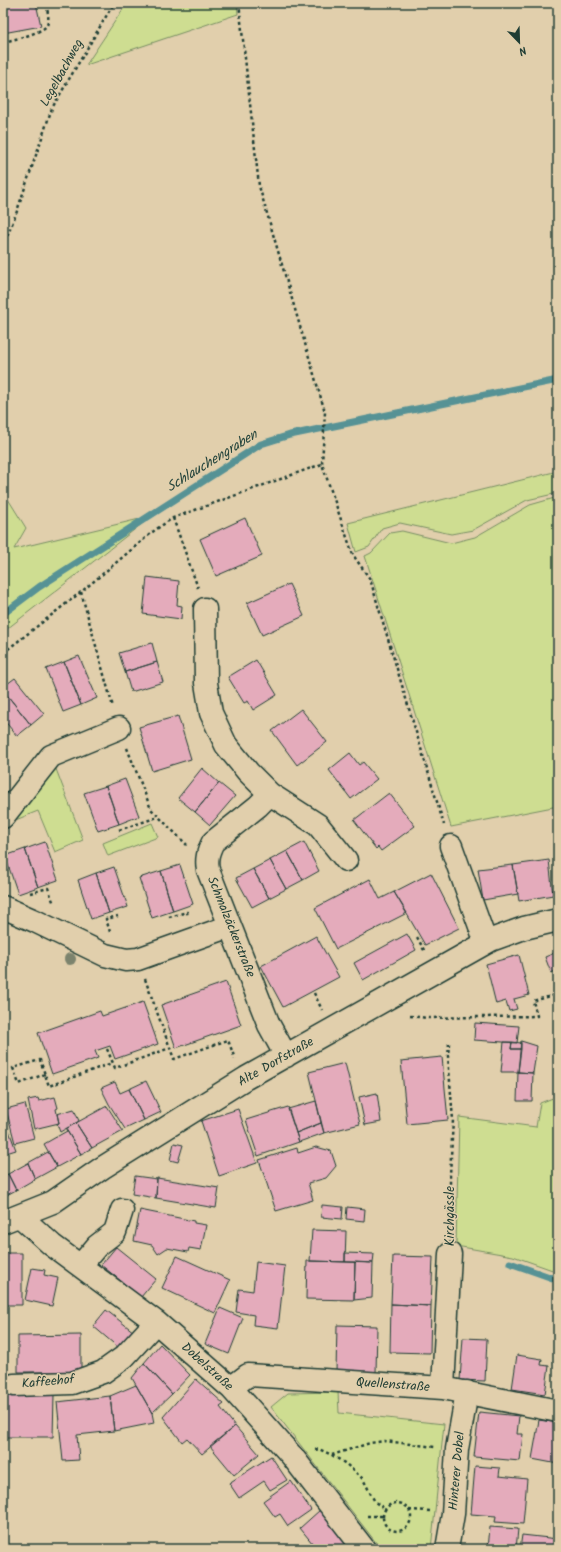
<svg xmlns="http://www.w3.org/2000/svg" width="561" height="1552" viewBox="0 0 561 1552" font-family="Kalam,sans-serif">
	<rect width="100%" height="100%" fill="#e1cfac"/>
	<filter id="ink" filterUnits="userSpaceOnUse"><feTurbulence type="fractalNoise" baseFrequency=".025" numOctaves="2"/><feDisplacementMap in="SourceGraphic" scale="8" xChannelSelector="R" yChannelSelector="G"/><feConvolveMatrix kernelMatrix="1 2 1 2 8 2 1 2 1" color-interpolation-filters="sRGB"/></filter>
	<g filter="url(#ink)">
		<path fill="#cedd91" stroke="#768d62" d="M127,3H237L238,14L86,65Z
			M558,471V493L527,500L473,530L451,534L400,523L382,528L369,547L356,552L348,523Z
			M3,491L26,528L14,549L152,516L3,632Z
			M558,497V806L451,827L365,556L371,553L390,533L402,531L451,543L475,537L530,505Z
			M51,756L83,840L55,852L38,811L13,821Z
			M152,823L158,837L108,856L103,843Z
			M558,1096V1272L513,1256L456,1246L459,1117L536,1127L540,1103Z
			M338,1392L339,1413L444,1424L431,1549H381L271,1407L288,1393Z"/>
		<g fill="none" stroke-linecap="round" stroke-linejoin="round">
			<path stroke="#569295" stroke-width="7" d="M3,614L39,587L261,444L290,435L558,380
				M510,1263L558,1280"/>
		</g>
		<path fill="#e4abbb" stroke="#1f3d34" d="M3,3H36L41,26L3,33Z
			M245,518L262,556L216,576L200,539Z
			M147,577L179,581L177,605L182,606L181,619L143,614Z
			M289,584L304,616L262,635L247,603Z
			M152,643L157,662L125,672L119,653Z
			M79,656L97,698L81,705L64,662Z
			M256,660L277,695L253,710L248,701L244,703L228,677Z
			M64,662L81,705L63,712L46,669Z
			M157,662L163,682L131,692L125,672Z
			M15,678L44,714L31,725L3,690V687Z
			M3,690L31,725L17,736L3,719Z
			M301,709L327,742L297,765L272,731Z
			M178,716L191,759L152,771L139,727Z
			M350,753L359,765L363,762L377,779L351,799L329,770Z
			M202,768L219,783L195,812L178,798Z
			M125,779L139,816L119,824L106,786Z
			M219,783L235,796L210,825L195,812Z
			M106,786L119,824L98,831L84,793Z
			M389,793L415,826L381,851L378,847L376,849L354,820Z
			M45,842L58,880L38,887L25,849Z
			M304,842L319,871L303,880L287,851Z
			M25,849L38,887L18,894L5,856Z
			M287,851L303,880L286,889L270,860Z
			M270,860L286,889L269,898L253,869Z
			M549,860L553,895L519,901L513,865Z
			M180,865L193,904L173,911L161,871Z
			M513,865L518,894L483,900L478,869Z
			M114,867L128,907L109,913L96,873Z
			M253,869L269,898L252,907L236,878Z
			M161,871L173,911L152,918L139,878Z
			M96,873L109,913L91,919L78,880Z
			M431,873L459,928L425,945L394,892Z
			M370,879L380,899L394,892L407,913L336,949L315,908Z
			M407,934L416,950L363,980L354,963Z
			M316,936L339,977L283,1007L261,966Z
			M557,952L558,970L551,973L545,957Z
			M519,955L529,995L514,999L517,1009L509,1011L506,1001L496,1004L486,964Z
			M226,982L241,1025L176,1048L161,1005Z
			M143,1002L158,1044L115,1059L110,1046L95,1051L98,1058L52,1074L38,1033L100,1011L102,1016Z
			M475,1023L519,1026L517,1043L474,1040Z
			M521,1041L537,1046L533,1073L518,1072Z
			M504,1042H512L511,1049H521L518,1072H501Z
			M512,1042L521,1043V1049H511Z
			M442,1057L448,1120L407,1124L401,1061Z
			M345,1063L360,1124L324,1133L309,1072Z
			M518,1072L533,1073L532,1101H517Z
			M146,1081L161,1112L144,1120L129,1089Z
			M115,1082L120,1093L129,1089L144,1120L125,1129L109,1104L101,1088Z
			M377,1093L381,1122L365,1125L359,1097Z
			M55,1097L58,1108L56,1109L59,1123L34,1129L28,1100L38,1098L39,1101Z
			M316,1101L321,1123L296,1133L288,1109Z
			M25,1104L34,1138L15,1143L6,1109Z
			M107,1106L123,1131L92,1148L76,1123Z
			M288,1107L299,1142L258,1156L246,1120Z
			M74,1109L79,1121L60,1132L57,1124L59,1123L57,1114Z
			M238,1109L257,1163L219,1176L201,1121Z
			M3,1120H5L16,1150L3,1154Z
			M76,1123L92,1148L81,1154L66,1129Z
			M321,1123L324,1133L299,1142L296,1133Z
			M67,1131L81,1154L57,1167L44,1144Z
			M174,1143L183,1145L178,1162L170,1160Z
			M316,1147L331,1151L336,1166L326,1178L308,1183L313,1200L276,1211L259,1160L297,1148L298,1153Z
			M48,1152L57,1167L35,1179L28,1163Z
			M28,1163L35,1179L16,1190L8,1174Z
			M8,1174L16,1190L3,1197V1176Z
			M135,1176L157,1179L156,1198L132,1194Z
			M157,1178L219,1188L216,1208L156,1198Z
			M322,1205L343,1207L342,1219L321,1217Z
			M347,1207L365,1209L364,1221L346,1219Z
			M140,1210L194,1221V1223L206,1225L201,1250L189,1248L188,1252L167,1248L158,1254L152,1245L134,1241Z
			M312,1230L346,1231L345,1262L310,1261Z
			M116,1247L156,1279L141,1297L101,1265Z
			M3,1253H22V1305H3Z
			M345,1253L374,1254L373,1263L345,1262Z
			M177,1256L230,1280L215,1313L162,1288Z
			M393,1256L433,1257L431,1306L391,1304Z
			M307,1261L355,1262L354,1300L306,1299Z
			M256,1262L285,1266L278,1328L253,1325L254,1315L236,1312L239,1289L253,1291Z
			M355,1262L373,1263L372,1298L354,1300Z
			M32,1268L45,1270L44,1275L58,1278L52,1306L25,1300Z
			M391,1304L431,1306L430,1353L390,1352Z
			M220,1308L243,1318L229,1354L205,1344Z
			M106,1310L134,1332L120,1349L93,1326Z
			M337,1325L377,1326L376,1373L336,1372Z
			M81,1335V1372H18V1336Z
			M463,1338L487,1339L485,1381L460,1380Z
			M160,1344L190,1375L172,1394L144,1363Z
			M517,1355L542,1359L541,1365L549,1366L545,1394L512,1389Z
			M144,1363L172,1394L152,1413L132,1378Z
			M196,1379L224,1404L220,1407L235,1426L202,1454L187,1438L182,1442L163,1417Z
			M136,1385L152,1413L154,1423L114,1431L110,1396Z
			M3,1394L54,1395L53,1437H3Z
			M110,1396L114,1431L77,1435L79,1460L63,1461L57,1402Z
			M479,1412L519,1416L517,1434H523L520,1461L474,1457Z
			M539,1420L558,1423V1464L532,1459Z
			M235,1426L259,1454L234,1475L210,1446Z
			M271,1456L287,1480L270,1490L264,1481L239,1498L229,1483Z
			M475,1466L500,1468L499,1476L527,1479L523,1524L495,1522L496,1516L471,1514Z
			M291,1481L311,1510L288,1526L280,1514L275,1517L263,1501Z
			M320,1510L351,1547L349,1549H317L300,1528Z
			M490,1527L518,1529L516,1549H488Z
			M522,1535L558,1539V1549H520Z"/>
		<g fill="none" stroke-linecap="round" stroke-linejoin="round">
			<defs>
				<path id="minor" d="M205,609L206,683L211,713L226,745L248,772L270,794L318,825L346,860
					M270,794L258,806L213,842C208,852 206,859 208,870L269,1025L286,1056
					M3,817L51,756L119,728
					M451,846L486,943
					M3,907L35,921L105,955L126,960L138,959L230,926
					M20,1216L52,1245L156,1322L231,1388L292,1456L364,1549
					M3,1222L53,1202L102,1168L246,1078L491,940L524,928L558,920
					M81,1265L97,1246L115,1232L122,1210
					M14,1385L72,1383L103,1372L124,1357L156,1322
					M231,1388L248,1375L443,1388L558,1411
					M443,1388L450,1254
					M447,1549L453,1514L457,1449L467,1392"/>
			</defs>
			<use href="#minor" stroke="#1f3d34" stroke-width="25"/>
			<path stroke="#1f3d34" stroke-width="2.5" stroke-dasharray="3 3" stroke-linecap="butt" d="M239,3L259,186L325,412L322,464L353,555L370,579L444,825
				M3,42C12,40 43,33 47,25C50,19 47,9 46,3
				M3,247L16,214L52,108L114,3
				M173,518L198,588
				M81,592L113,707
				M3,653L81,592L155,530L173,518L322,464
				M127,748L151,809L187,845
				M119,830L158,817
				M30,893L48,888L54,904
				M169,917L187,912L188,917
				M110,932L106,919L118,916
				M417,937L425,952
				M145,979L174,1059L228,1040L235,1059
				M314,993L322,1010
				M410,1016L428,1018L537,1016L533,1001L558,994
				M449,1043L448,1056L453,1120L450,1175V1232
				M107,1049L115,1068L170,1048
				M45,1074L19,1084L13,1068L40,1060L49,1086L112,1063
				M315,1450L319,1449L332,1455L370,1443L385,1441L435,1447
				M332,1455L346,1464L363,1479L375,1502L385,1509
				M383 1517a14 14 0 1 1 28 0a14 14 0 1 1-28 0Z
				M409,1510L430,1511
				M367,1516H383"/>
			<use href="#minor" stroke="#e1cfac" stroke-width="22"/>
		</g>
		<circle fill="#7b836d" cx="70" cy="959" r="6"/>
	</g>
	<g text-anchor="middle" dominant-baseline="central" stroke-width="3" stroke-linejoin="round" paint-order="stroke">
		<g font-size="13" fill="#1f3d34" stroke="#e1cfac">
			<text transform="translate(62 73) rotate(-61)">Legelbachweg</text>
			<text transform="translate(231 927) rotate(68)">Schmalzäckerstraße</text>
			<text transform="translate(276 1062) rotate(-30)">Alte Dorfstraße</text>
			<text transform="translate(450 1216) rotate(-90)">Kirchgässle</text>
			<text transform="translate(207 1367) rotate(42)">Dobelstraße</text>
			<text transform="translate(48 1382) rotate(-5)">Kaffeehof</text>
			<text transform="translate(393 1385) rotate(4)">Quellenstraße</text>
			<text transform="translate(457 1471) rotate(-85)">Hinterer Dobel</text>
		</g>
		<g font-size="14" font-style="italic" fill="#24443c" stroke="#e1cfac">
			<text transform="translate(212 461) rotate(-32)">Schlauchengraben</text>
		</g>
	</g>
	<rect width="561" height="1552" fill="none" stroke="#e1cfac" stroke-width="16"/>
	<rect x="8" y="8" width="545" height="1536" fill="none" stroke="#1f3d34" stroke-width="1.5" filter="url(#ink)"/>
	<g transform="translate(519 42) rotate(157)" stroke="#e1cfac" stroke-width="3" paint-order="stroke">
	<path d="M0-3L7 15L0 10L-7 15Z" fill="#1f3d34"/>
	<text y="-6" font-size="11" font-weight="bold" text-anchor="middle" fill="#1f3d34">N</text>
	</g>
</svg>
